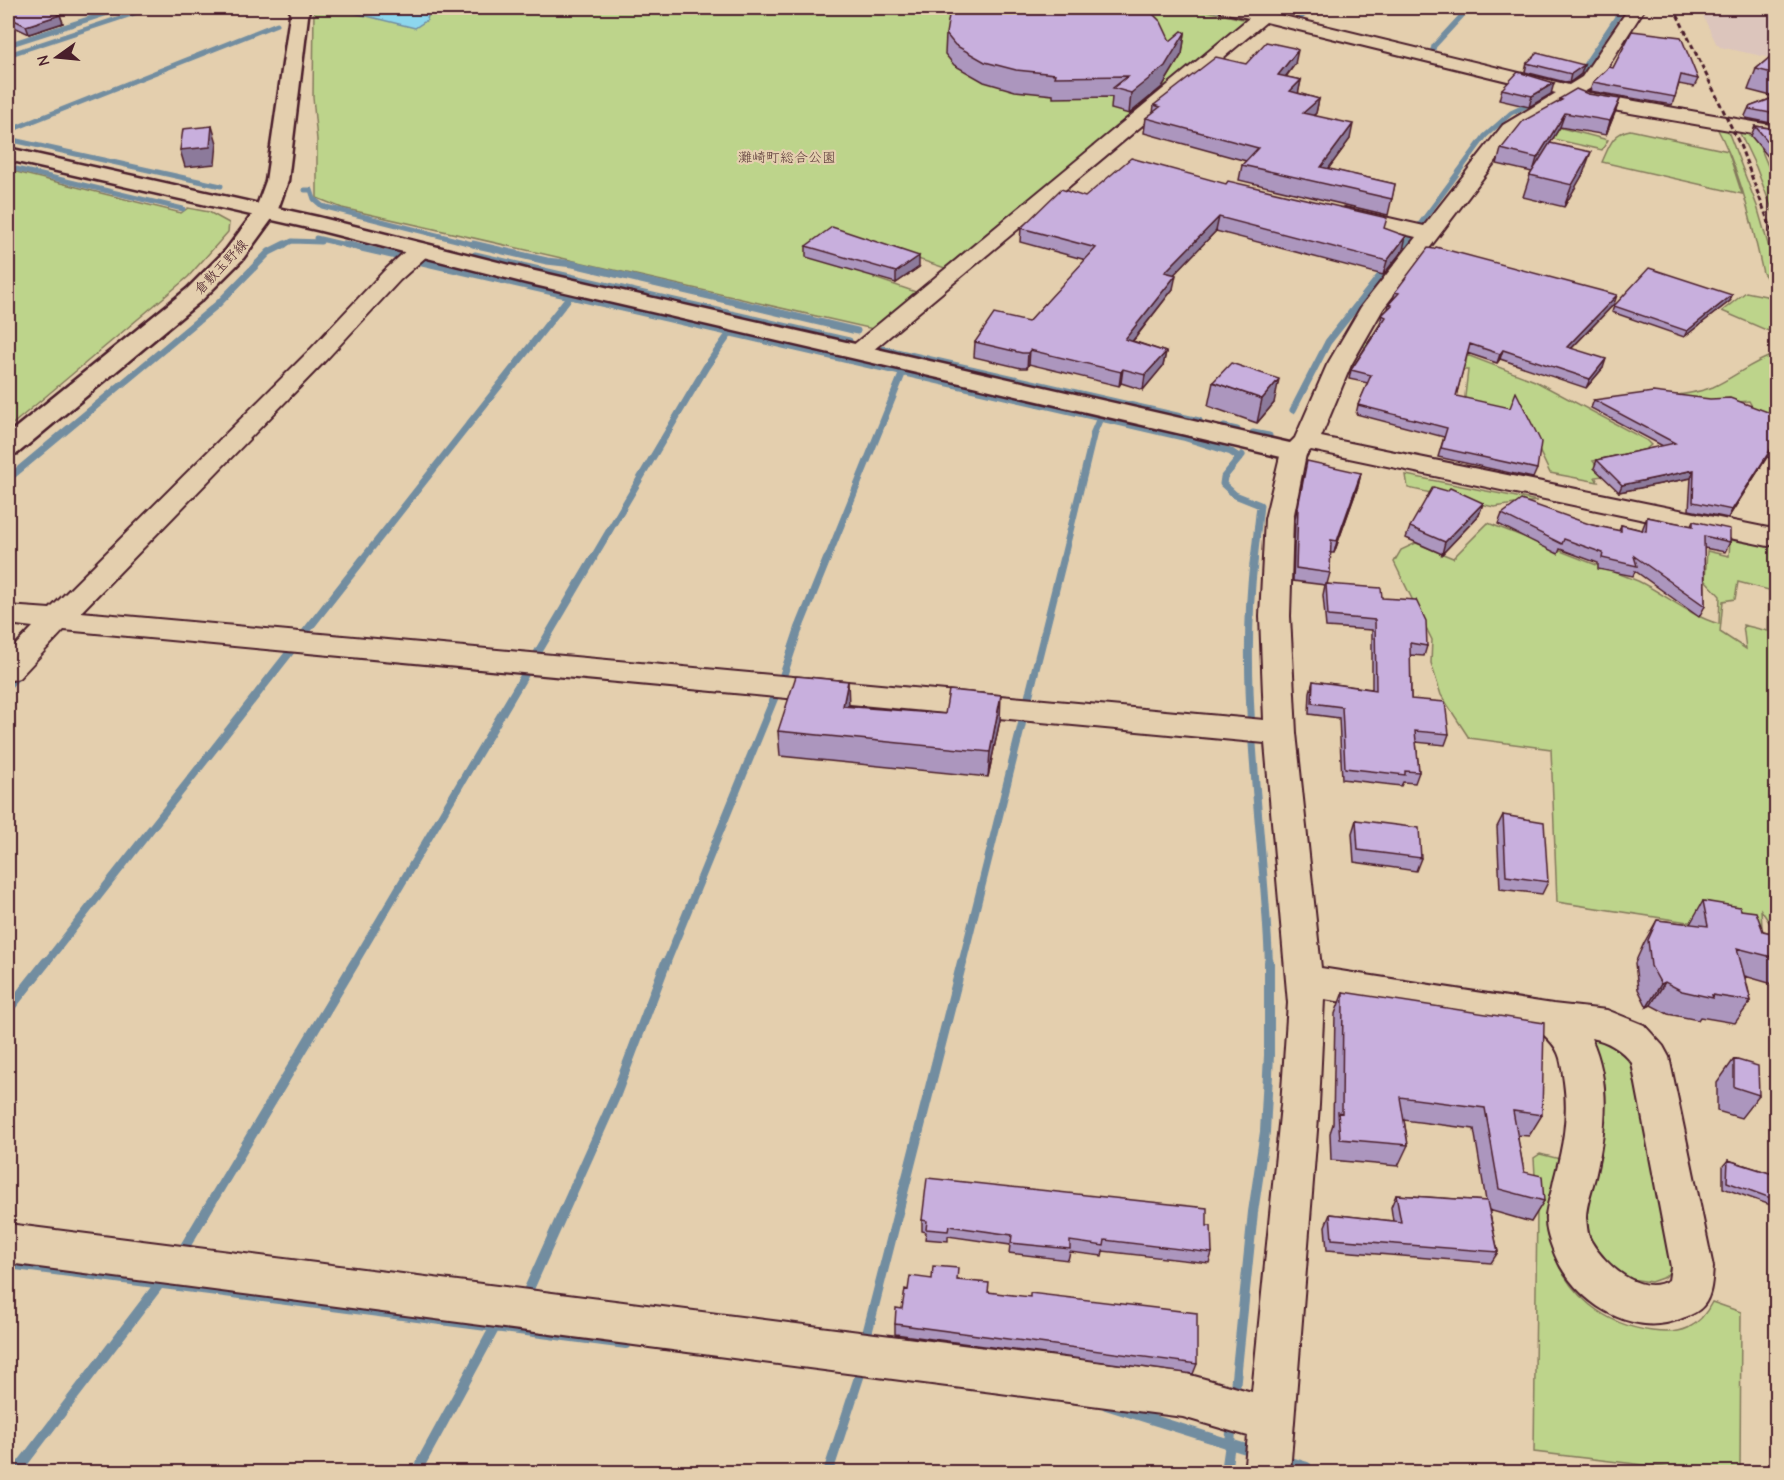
<svg xmlns="http://www.w3.org/2000/svg" width="1784" height="1480" viewBox="0 0 1784 1480" font-family="'Comic Neue','Klee One',sans-serif">
	<rect width="100%" height="100%" fill="#e4cfae"/>
	<filter id="ink" filterUnits="userSpaceOnUse"><feTurbulence type="fractalNoise" baseFrequency=".0167" numOctaves="2"/><feDisplacementMap in="SourceGraphic" scale="12" xChannelSelector="R" yChannelSelector="G"/><feConvolveMatrix kernelMatrix="1 2 1 2 8 2 1 2 1" color-interpolation-filters="sRGB"/></filter>
	<g filter="url(#ink)">
		<path fill="#dcc5bc" d="M1719,8H1776V59L1720,47L1716,43L1702,14L1720,13L1722,9Z"/>
		<path fill="#bdd48b" stroke="#847a5b" stroke-width="1.5" fill-rule="evenodd" d="M314,8H1193L1247,20L945,268L903,254L874,278L916,292L873,329L342,208L317,198V140L313,97Z
			M1534,121L1608,140L1602,150L1518,131Z
			M1715,124L1726,126L1757,206L1776,272V342L1771,332L1722,311L1746,292L1771,297L1769,281L1763,273C1751,221 1741,171 1715,124Z
			M1737,127L1753,130L1776,185V220L1756,167Z
			M1630,130L1728,151L1742,194L1602,162C1609,147 1612,133 1630,130Z
			M8,170L181,213L188,208L209,212L229,223L228,232L188,277L8,428Z
			M1365,341L1466,363L1467,355L1535,381L1646,440L1651,445C1636,459 1611,458 1593,461L1604,476L1595,477L1598,482L1550,473L1535,442L1511,408L1505,413L1464,405L1468,370H1457L1362,346Z
			M1776,354V419L1753,408L1749,401L1727,403L1656,398C1675,395 1695,394 1713,387C1735,377 1753,361 1776,354Z
			M1406,475L1537,501L1494,507L1408,488Z
			M1488,523L1638,581C1665,594 1690,616 1719,624L1720,596L1705,580L1707,551L1729,556L1730,540L1776,547V800L1771,802L1776,839V932L1761,910L1762,927L1747,931L1557,902L1551,749L1469,738L1441,695L1431,663L1432,640L1394,562L1401,550L1416,543L1453,558ZM1738,582L1769,590L1768,631L1743,625L1746,649L1720,632L1723,601L1735,599Z
			M1582,1026L1635,1054L1674,1267L1665,1277L1651,1282L1631,1279L1611,1269L1594,1250L1581,1218L1604,1130L1605,1112L1597,1072Z
			M1540,1154L1560,1159C1554,1181 1544,1208 1546,1231C1547,1237 1550,1243 1552,1249C1567,1295 1605,1325 1652,1331C1682,1335 1699,1328 1712,1302L1741,1312L1740,1472H1703L1534,1452L1537,1209L1534,1158Z"/>
		<path fill="#8dd7ee" stroke="#728da0" stroke-width="1.5" d="M334,8H430L427,20L415,28Z"/>
		<g fill="none" stroke-linecap="round" stroke-linejoin="round">
			<path stroke="#728da0" stroke-width="5" d="M1211,8L1228,12
				M1297,20L1313,8
				M8,45L123,8
				M1432,53L1434,46L1469,8
				M8,55L150,8
				M1570,83L1577,77L1623,8
				M8,131L277,24
				M8,139L221,186
				M8,167L183,209
				M305,190H311L314,199L322,206L480,246
				M316,238L350,246
				M282,246L292,241L321,242
				M1404,246L1485,136L1511,113L1547,96"/>
			<path stroke="#728da0" stroke-width="7" d="M344,244L1183,437L1231,452L1240,458
				M473,244L547,261L573,264L857,331
				M1398,254L1405,244
				M475,255L849,341
				M883,349L1199,421
				M1293,410L1328,342L1388,266
				M1224,427L1237,430
				M1253,433L1269,436
				M1242,455L1224,477L1223,484L1235,495L1260,505L1254,560
				M8,479L218,304L269,252L285,244
				M362,560L570,296
				M592,560L706,367L730,333
				M827,560L903,372
				M1063,560L1094,432L1100,418"/>
			<path stroke="#728da0" stroke-width="8" d="M1254,559C1238,693 1264,829 1269,964
				M8,685L20,673
				M45,964L363,559
				M354,964L593,559
				M666,964L782,679L799,628L827,559
				M962,964L1063,559"/>
			<path stroke="#728da0" stroke-width="10" d="M8,1010L46,962
				M184,1248L355,962
				M8,1264L626,1344
				M528,1291L615,1097L666,962
				M868,1330L962,962
				M1234,1398L1253,1212L1265,1132L1269,1055V962
				M1106,1405L1230,1444L1226,1472
				M1232,1420L1230,1444L1246,1449
				M1294,1463L1307,1467L1308,1472
				M16,1472L161,1282
				M416,1472L495,1327
				M828,1472L862,1368"/>
			<defs>
				<path id="minor" d="M1219,8H1247L1263,11L1569,85L1582,77L1629,8H1645L1596,85L1584,92L1776,126V138L1584,105L1571,100L1517,133L1383,309L1351,365L1321,437L1768,528L1776,526V543L1768,546L1311,450L1306,454L1293,519L1290,616L1296,733L1321,968L1553,1004L1607,1010L1644,1025L1663,1046L1669,1057L1713,1267C1712,1279 1712,1296 1703,1306C1697,1313 1688,1316 1680,1319C1630,1339 1574,1300 1555,1255C1550,1242 1545,1230 1546,1216C1547,1204 1552,1192 1554,1180C1563,1146 1569,1117 1564,1082C1561,1059 1561,1050 1543,1034L1324,999L1319,1105L1290,1472H1244L1248,1436L1183,1417L8,1263V1224L1183,1373L1252,1392L1281,1105L1288,1003L1265,743L64,630L19,678L8,681V653L33,627L8,624V606L50,609L307,353L384,271L412,245L420,243L428,245L431,250L428,255L400,280L323,363L81,612L1264,720L1260,616L1265,519L1281,452L1295,438L1327,365L1361,307L1416,237L1338,218L1334,214L1338,210L1345,208L1424,226L1503,125L1556,93L1266,22L866,356L858,358L850,356L846,351L1249,18L1221,12ZM1591,1038C1608,1041 1621,1049 1632,1063L1671,1267L1669,1280C1641,1298 1604,1264 1591,1241C1587,1235 1587,1225 1586,1218C1586,1204 1593,1187 1596,1173C1606,1129 1611,1081 1591,1038Z"/>
				<path id="tertiary" d="M8,148L318,217L526,269L1294,444L1304,446L1308,452L1304,458L1294,460L526,283L317,230L8,160Z"/>
				<path id="primary" d="M291,8H309L288,181L277,212L242,260L203,299L18,453L8,455V434L187,289L226,250L255,211L266,181Z"/>
			</defs>
			<use href="#minor" stroke="#4a1f2b" stroke-width="4"/>
			<use href="#tertiary" stroke="#4a1f2b" stroke-width="5"/>
			<use href="#primary" stroke="#4a1f2b" stroke-width="5"/>
			<use href="#minor" fill="#e4cfae" fill-rule="evenodd"/>
			<use href="#tertiary" fill="#e4cfae" fill-rule="evenodd"/>
			<use href="#primary" fill="#e4cfae" fill-rule="evenodd"/>
			<path stroke="#4a1f2b" stroke-width="3" stroke-dasharray="5 3" stroke-linecap="butt" d="M1674,8L1740,145L1776,242"/>
		</g>
		<path fill="#ac96be" stroke="#4a1f2b" stroke-width="1.5" d="M8,8L60,15L63,23L29,34L8,24Z
			M1632,31L1698,79L1694,87L1679,84L1672,105L1590,91L1593,82L1613,68Z
			M1185,33L1182,54L1162,87L1129,114L1111,109L1112,97L1053,98V95L1015,91L984,82L954,65L945,54L946,34L1170,41Z
			M1776,52V124L1746,118L1745,116L1749,107L1775,97L1748,90L1756,69Z
			M1527,63L1581,74L1569,83L1525,72Z
			M1295,64L1286,77L1301,80L1298,93L1319,99L1316,113L1314,115L1350,139L1328,169L1395,184L1388,215L1239,180L1242,165L1246,161L1144,133L1146,118L1153,113L1154,105Z
			M1502,89L1551,94L1529,107L1499,100Z
			M1588,94L1620,99L1606,135L1560,127L1550,143L1583,174L1564,207L1523,197L1530,175L1532,172L1497,164L1501,149L1558,102L1559,99Z
			M1755,126L1776,129V166L1751,136Z
			M1085,197L1384,228L1403,250L1383,275L1216,231L1174,274L1173,289L1133,341L1166,352L1163,366L1143,390L1121,383L1119,386L1029,364L1027,368H1021L974,357L975,342L1028,322L1086,260L1020,242L1021,228Z
			M806,246L919,267L896,283L806,257Z
			M1395,292L1614,304L1571,349L1603,368L1586,388L1500,359L1497,363L1467,353L1456,396L1537,469L1533,478L1438,457L1444,437L1356,414L1358,405L1368,383L1349,379L1351,370L1380,324L1382,315L1388,309L1389,304L1393,300Z
			M1730,301L1684,337L1612,312L1614,306Z
			M1213,382L1274,403L1257,423L1208,406Z
			M1594,400L1776,415V460L1767,457L1728,518L1689,510L1691,478L1619,492L1594,468L1597,460L1663,446L1591,408Z
			M1304,473H1361L1358,486L1334,553H1330V573L1327,584L1382,598L1427,646L1424,656L1410,655L1411,699L1449,734L1445,745L1416,742L1419,772L1415,783L1403,782L1401,786L1342,779L1339,718L1309,714L1310,692L1313,681L1372,689V630L1326,627L1323,595L1325,585L1293,581L1295,519Z
			M1483,503L1479,515L1442,554L1406,538L1410,527Z
			M1502,514L1592,525L1619,531L1621,525L1642,530L1647,517L1691,526L1693,521L1730,542L1725,552L1704,548L1705,606L1699,617L1635,571L1633,576L1598,569V563L1560,549L1558,554L1498,524Z
			M849,706L1000,720L988,777L780,756L778,731Z
			M1503,815L1548,882L1542,894L1500,889L1497,827Z
			M1356,820L1421,858L1416,871L1354,862L1352,833Z
			M1703,901L1741,910L1763,931L1776,934V985L1745,976L1751,1001L1735,1023L1700,1017L1698,1020L1668,1014L1651,1005L1647,1007L1638,989L1635,963L1644,943L1657,920L1690,924Z
			M1343,992L1542,1115L1529,1136L1517,1135L1524,1172L1544,1201L1531,1222L1489,1210L1498,1252L1491,1263L1327,1250L1325,1226L1330,1214L1393,1221L1391,1207L1396,1195L1486,1201L1474,1129L1404,1120L1408,1145L1398,1166L1331,1160L1330,1133L1333,1124L1335,1014Z
			M1734,1059L1759,1095L1741,1118L1717,1111V1083Z
			M1728,1160L1776,1175V1207L1723,1188V1166Z
			M922,1220L1207,1226L1212,1253L1209,1263L1103,1251L1102,1256L1070,1252L1068,1260L1009,1253L1010,1245L948,1236V1241L925,1239L926,1232L922,1231Z
			M932,1279L958,1280L988,1292L1197,1364L1193,1374L895,1334V1324L902,1309L908,1290Z"/>
		<path fill="#8c7a9b" stroke="#4a1f2b" stroke-width="1.5" d="M60,15L63,23L29,34L26,26Z
			M1185,33L1182,54L1162,87L1129,114L1131,93Z
			M1298,50L1295,64L1276,89L1278,75Z
			M1584,65L1581,74L1569,83L1571,74Z
			M1301,80L1298,95L1290,91Z
			M1554,83L1551,94L1529,107L1532,96Z
			M1319,99L1316,113L1300,128L1303,113Z
			M1620,99L1615,113L1606,135L1610,121Z
			M1565,113L1560,127L1533,172L1537,158Z
			M1353,124L1350,139L1318,183L1321,167Z
			M212,126L217,143L215,164L185,167L180,150Z
			M1591,152L1583,174L1564,207L1572,185Z
			M1219,217L1216,231L1163,286L1165,272Z
			M1406,236L1403,250L1383,275L1387,261Z
			M919,256V267L896,283V272Z
			M1176,275L1173,289L1123,353L1125,339Z
			M1617,295L1614,304L1564,356L1567,347Z
			M1732,295L1730,301L1684,337L1687,331Z
			M1030,350L1029,364L1027,368L1028,353Z
			M1503,350L1500,359L1497,363L1500,354Z
			M1166,352L1163,366L1143,390L1145,375Z
			M1606,359L1603,368L1586,388L1590,379Z
			M1123,369L1121,383L1119,386L1121,372Z
			M1279,379L1274,403L1257,423L1262,399Z
			M1771,449L1767,457L1728,518L1732,510Z
			M1694,470L1691,478L1619,492L1622,485Z
			M1361,473L1358,486L1334,553L1337,541Z
			M1483,503L1479,515L1442,554L1445,542Z
			M848,681L849,706H843Z
			M1001,695L1000,720L988,777L990,752Z
			M1665,982L1651,1005L1647,1007L1661,984Z"/>
		<path fill="#c8afdd" stroke="#4a1f2b" stroke-width="1.5" d="M8,8H44L60,15L26,26L8,17Z
			M952,8H1142L1150,11L1161,22L1170,41L1182,31L1185,33L1165,66L1131,93L1113,88L1128,76L1054,77L1055,74L1016,70L985,62L955,45L946,34L950,9Z
			M1632,31L1681,37L1698,79L1681,75L1675,97L1593,82L1609,67L1613,68Z
			M1266,42L1294,48L1298,50L1278,75L1301,80L1290,91L1319,99L1303,113L1353,124L1321,167L1395,184L1392,199L1242,165L1258,148L1146,118L1160,107L1154,105L1216,57L1246,64Z
			M1776,52V74L1756,69Z
			M1537,53L1584,65L1571,74L1527,63Z
			M1518,72L1554,83L1532,96L1502,89Z
			M1576,89L1588,94L1620,99L1610,121L1565,113L1537,158L1501,149L1523,121L1562,100L1559,99Z
			M1776,97V114L1749,109V107Z
			M212,126L210,147L180,150L183,129Z
			M1755,126L1776,129V151Z
			M1550,143L1591,152L1572,185L1530,175Z
			M1131,158L1226,184L1228,181L1387,218L1384,228L1406,236L1387,261L1219,217L1165,272L1176,275L1125,339L1166,352L1145,375L1123,369L1121,372L1030,350L1028,353H1022L975,342L994,314L1028,322L1096,248L1021,228L1061,189L1085,197Z
			M832,227L919,256L896,272L806,246Z
			M1436,247L1617,295L1567,347L1606,359L1590,379L1503,350L1500,354L1470,344L1456,396L1510,408L1516,392L1541,442L1537,469L1441,448L1447,428L1358,405L1371,375L1351,370L1386,317L1382,315L1392,305L1389,304L1399,293L1395,292L1428,248L1434,249Z
			M1649,268L1732,295L1687,331L1614,306Z
			M1231,363L1279,379L1262,399L1213,382Z
			M1653,392L1710,399L1730,398L1776,415V451L1771,449L1732,510L1693,502L1694,470L1622,485L1597,460L1675,443L1594,400Z
			M1307,461L1361,473L1337,541L1331,540L1330,573L1296,568L1298,507Z
			M1433,487L1447,491L1450,488L1483,503L1445,542L1410,527Z
			M1521,500L1592,525L1621,531V525L1646,531L1647,517L1693,526V521L1730,529V542L1704,536L1705,606L1634,556L1637,566L1602,558L1603,553L1564,539L1562,544L1502,514Z
			M1326,584L1381,588L1382,598L1416,600L1426,621L1427,646L1410,643L1411,699L1445,702L1449,734L1415,731L1419,772L1405,771V775L1345,768L1342,707L1312,703L1313,681L1376,690L1375,620L1328,616Z
			M796,676L848,681L843,706L945,714L949,690L1001,695L990,752L778,731Z
			M1503,815L1544,822L1548,882L1506,876Z
			M1356,820L1419,828L1421,858L1358,850Z
			M1703,901L1740,907L1741,910L1756,912L1763,931L1776,934V958L1737,948L1751,1001L1712,995L1713,998L1682,991L1665,982L1661,984L1651,966L1648,940L1657,920L1708,926Z
			M1343,992L1544,1023L1542,1115L1513,1111L1524,1172L1542,1176L1544,1201L1499,1189L1485,1108L1400,1097L1408,1145L1340,1139L1338,1112L1342,1113Z
			M1734,1059L1758,1066L1759,1095L1734,1087Z
			M1728,1160L1776,1175V1200L1727,1182Z
			M927,1178L1207,1208V1226H1211L1212,1253L1105,1240L1104,1246L1070,1241V1249L1011,1243L1012,1235L949,1226L948,1231L926,1229L927,1221L922,1220Z
			M1396,1195L1487,1201L1498,1252L1332,1239L1330,1214L1401,1222Z
			M933,1266L958,1268L957,1280L989,1283L988,1292L1030,1297V1293L1197,1313V1364L895,1324L896,1308L902,1309L905,1289L908,1290L910,1276L932,1279Z"/>
	</g>
	<g text-anchor="middle" dominant-baseline="central" stroke-width="4.5" stroke-linejoin="round" paint-order="stroke">
		<g font-size="14" fill="#5b3a39" stroke="#e4cfae">
			<text x="787" y="157">灘崎町総合公園</text>
		</g>
		<g font-size="14" fill="#4a1f2b" stroke="#e4cfae">
			<text transform="translate(221 267) rotate(-46)">倉敷玉野線</text>
		</g>
	</g>
	<rect width="1784" height="1480" fill="none" stroke="#e4cfae" stroke-width="30"/>
	<rect x="15" y="15" width="1754" height="1450" fill="none" stroke="#4a1f2b" stroke-width="2" filter="url(#ink)"/>
	<g transform="translate(57 57) rotate(255)" stroke="#e4cfae" stroke-width="4.5" paint-order="stroke">
	<path d="M0-4.5L10 22L0 15L-10 22Z" fill="#4a1f2b"/>
	<text y="-9" font-size="16" font-weight="bold" text-anchor="middle" fill="#4a1f2b">N</text>
	</g>
</svg>
